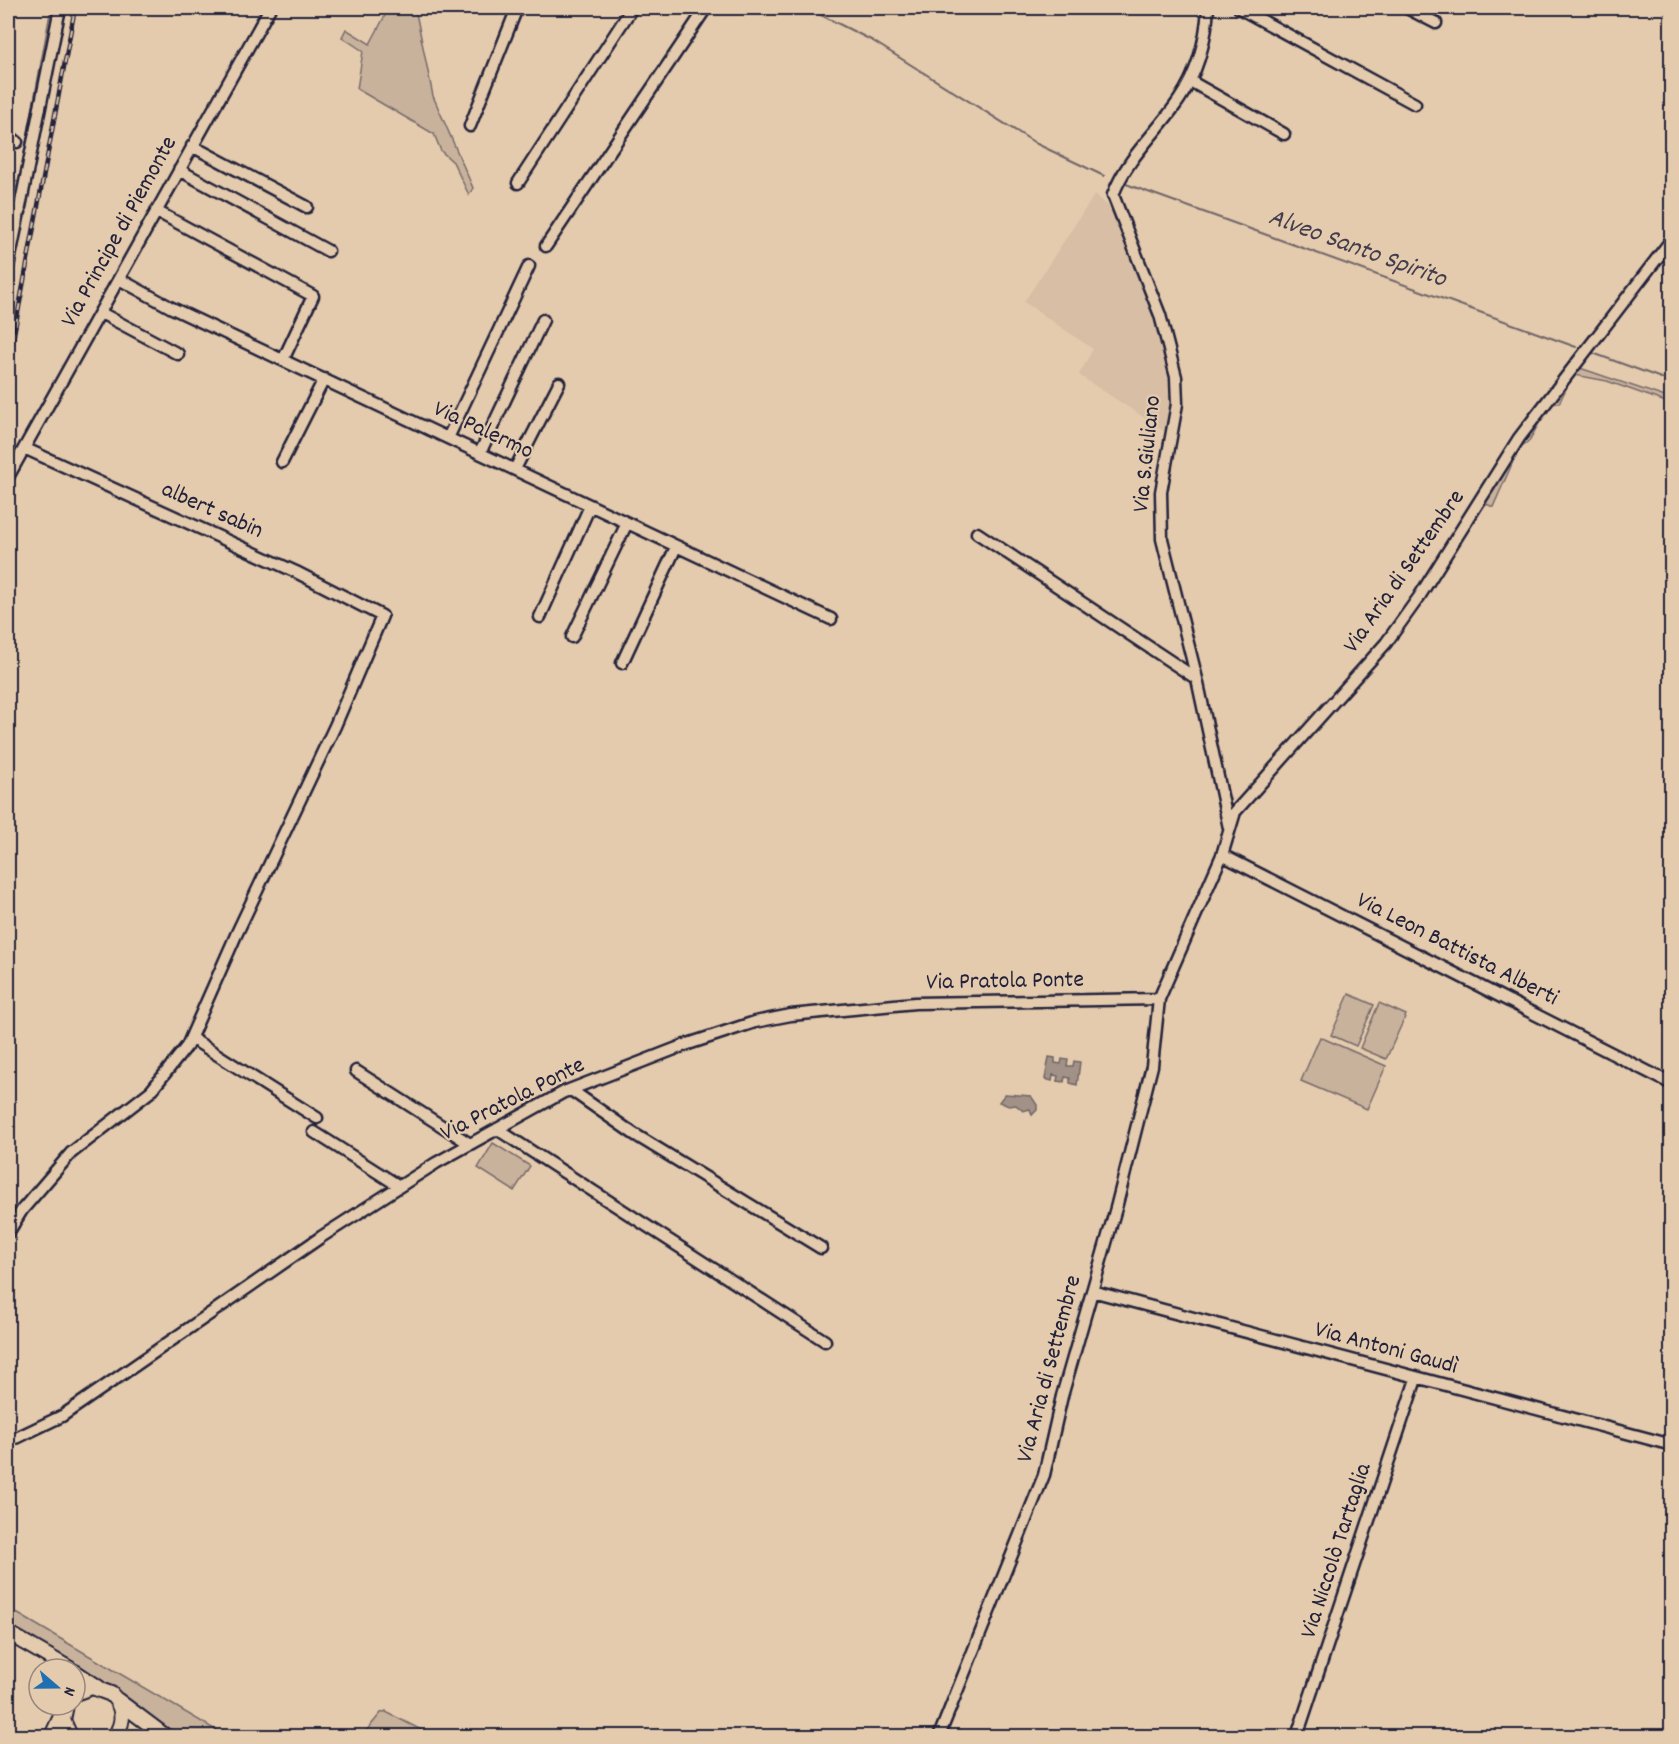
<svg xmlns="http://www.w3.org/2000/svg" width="1679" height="1744" viewBox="0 0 1679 1744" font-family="Dekko,sans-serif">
	<rect width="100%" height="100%" fill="#e5cbad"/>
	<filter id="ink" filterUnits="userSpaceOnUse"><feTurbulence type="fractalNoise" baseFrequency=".0167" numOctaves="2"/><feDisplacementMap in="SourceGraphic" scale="12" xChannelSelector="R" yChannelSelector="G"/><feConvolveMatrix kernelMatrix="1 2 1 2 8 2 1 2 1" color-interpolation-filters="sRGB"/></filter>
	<g filter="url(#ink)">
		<path fill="#d7bea4" d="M1095,194L1110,208L1164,343L1170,378L1171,404L1166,432L1079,375L1093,349L1024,302Z"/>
		<path fill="#c9b29c" stroke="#766a6c" stroke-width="1.5" d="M51,8H54L21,187H14L13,181L19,182Z
			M389,8H415L433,96L473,188L469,195L453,162L441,151L434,134L357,89L363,51L342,37L346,29L370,44Z
			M1580,368L1671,399V404L1607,381L1575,375L1572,377L1559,403L1550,404L1529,441L1519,448L1493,507L1484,503L1521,442L1573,372Z
			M1349,994L1374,1005L1356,1046L1331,1035Z
			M1379,1003L1406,1015L1386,1059L1360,1048Z
			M1320,1037L1386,1066L1367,1109L1301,1081Z
			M493,1143L530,1166L514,1191L478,1168Z
			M8,1608L226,1736H178L122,1694L8,1626Z
			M386,1711V1712L433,1736H362L381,1713Z"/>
		<path fill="#a29186" stroke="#6f6568" stroke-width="1.5" d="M1049,1057L1055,1058V1063L1061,1064L1062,1059L1068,1060L1067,1066H1073L1074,1061L1080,1062L1077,1085L1070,1083V1078L1065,1077L1064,1082L1057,1081L1058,1076L1053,1075L1052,1081L1045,1079Z
			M1005,1094L1031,1096L1037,1105V1110L1032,1115L1030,1109L1023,1111L1016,1105L1009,1106L999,1102Z"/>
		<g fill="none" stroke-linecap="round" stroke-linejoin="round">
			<path stroke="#6f6568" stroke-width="2" d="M807,8L873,41L1037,144L1104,176
				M1126,184L1576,347
				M1590,352L1672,382"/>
			<defs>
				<path id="street" d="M1208,8C1206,40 1198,72 1179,100C1157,133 1127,157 1113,195L1160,315L1176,377L1177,404L1161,492L1162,539L1197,679L1229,828
					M1239,8L1415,104
					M1407,8L1436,23
					M1190,81L1284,134
					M470,126L517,8
					M8,135L17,142
					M192,146L307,207
					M179,170L328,251
					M518,183L632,8
					M8,206L20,212
					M156,211L313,296L283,360
					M546,246L706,8
					M8,267L60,8
					M119,279L172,308L831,619
					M101,313L178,354
					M448,438L529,266
					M480,453L543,320
					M282,462L324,379
					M515,469L559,383
					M8,477L270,8
					M977,533L1197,679
					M540,617L590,506
					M572,637L627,523
					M622,663L676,547
					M1222,855L1672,1084
					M191,1038L317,1118
					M356,1071L470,1144
					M571,1090L634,1134L821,1248
					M497,1129L825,1341
					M314,1132L399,1186
					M8,1233L22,1210L71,1153L151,1091L187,1046L236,935L335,726L382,616L296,572L24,448
					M1092,1291L1672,1445
					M8,1442L62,1416L321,1237L436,1163L564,1092L685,1045L755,1022L791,1015L915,1003L1159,999
					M939,1736L1044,1475L1062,1396L1116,1208L1152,1066L1159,999L1222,855L1235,812L1386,643L1419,597L1519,438L1672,239
					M1297,1736L1416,1379"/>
				<path id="secondary" d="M8,1633L70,1669
					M75,1672L99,1688
					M75,1693L92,1687L111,1694C124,1707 125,1721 115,1736
					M117,1700L165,1736
					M66,1705L63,1720L70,1736
					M52,1736L63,1712"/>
			</defs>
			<use href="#street" stroke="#22223b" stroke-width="15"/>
			<use href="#secondary" stroke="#22223b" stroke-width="18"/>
			<use href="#street" stroke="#e5cbad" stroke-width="10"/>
			<use href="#secondary" stroke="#e5cbad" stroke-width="14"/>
			<defs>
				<path id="rail" d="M8,366L75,8"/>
			</defs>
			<use href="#rail" stroke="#22223b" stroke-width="4.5"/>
			<use href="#rail" stroke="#e5cbad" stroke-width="2" stroke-dasharray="7" stroke-linecap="butt"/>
		</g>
	</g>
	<g text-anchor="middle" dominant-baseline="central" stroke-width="4.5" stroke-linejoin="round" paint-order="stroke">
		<g font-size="24" fill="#22223b" stroke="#e5cbad">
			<text transform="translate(120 232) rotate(-61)">Via Principe di Piemonte</text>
			<text transform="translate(483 431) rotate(25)">Via Palermo</text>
			<text transform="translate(1148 454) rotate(-84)">Via S.Giuliano</text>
			<text transform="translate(212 511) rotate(24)">albert sabin</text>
			<text transform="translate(1405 572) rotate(-55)">Via Aria di Settembre</text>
			<text transform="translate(1457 950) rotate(27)">Via Leon Battista Alberti</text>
			<text transform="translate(1005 982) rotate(-1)">Via Pratola Ponte</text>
			<text transform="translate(513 1100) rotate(-27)">Via Pratola Ponte</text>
			<text transform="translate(1386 1349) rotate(15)">Via Antoni Gaudì</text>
			<text transform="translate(1050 1369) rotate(-75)">Via Aria di Settembre</text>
			<text transform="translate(1337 1551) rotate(-72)">Via Niccolò Tartaglia</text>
		</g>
		<g font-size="26" font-style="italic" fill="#423e4e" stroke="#e5cbad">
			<text transform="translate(1357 249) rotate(20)">Alveo Santo Spirito</text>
		</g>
	</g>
	<rect width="1679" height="1744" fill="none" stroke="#e5cbad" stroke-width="30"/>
	<rect x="15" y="15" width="1649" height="1714" fill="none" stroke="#22223b" stroke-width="2" filter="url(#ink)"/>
	<g transform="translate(57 1687) rotate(110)"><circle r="28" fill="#e5cbad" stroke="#97877f" stroke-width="1.5"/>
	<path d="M0-4.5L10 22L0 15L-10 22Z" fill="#1f6fb2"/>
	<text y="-9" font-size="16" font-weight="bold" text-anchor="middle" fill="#22223b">N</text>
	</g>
</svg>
